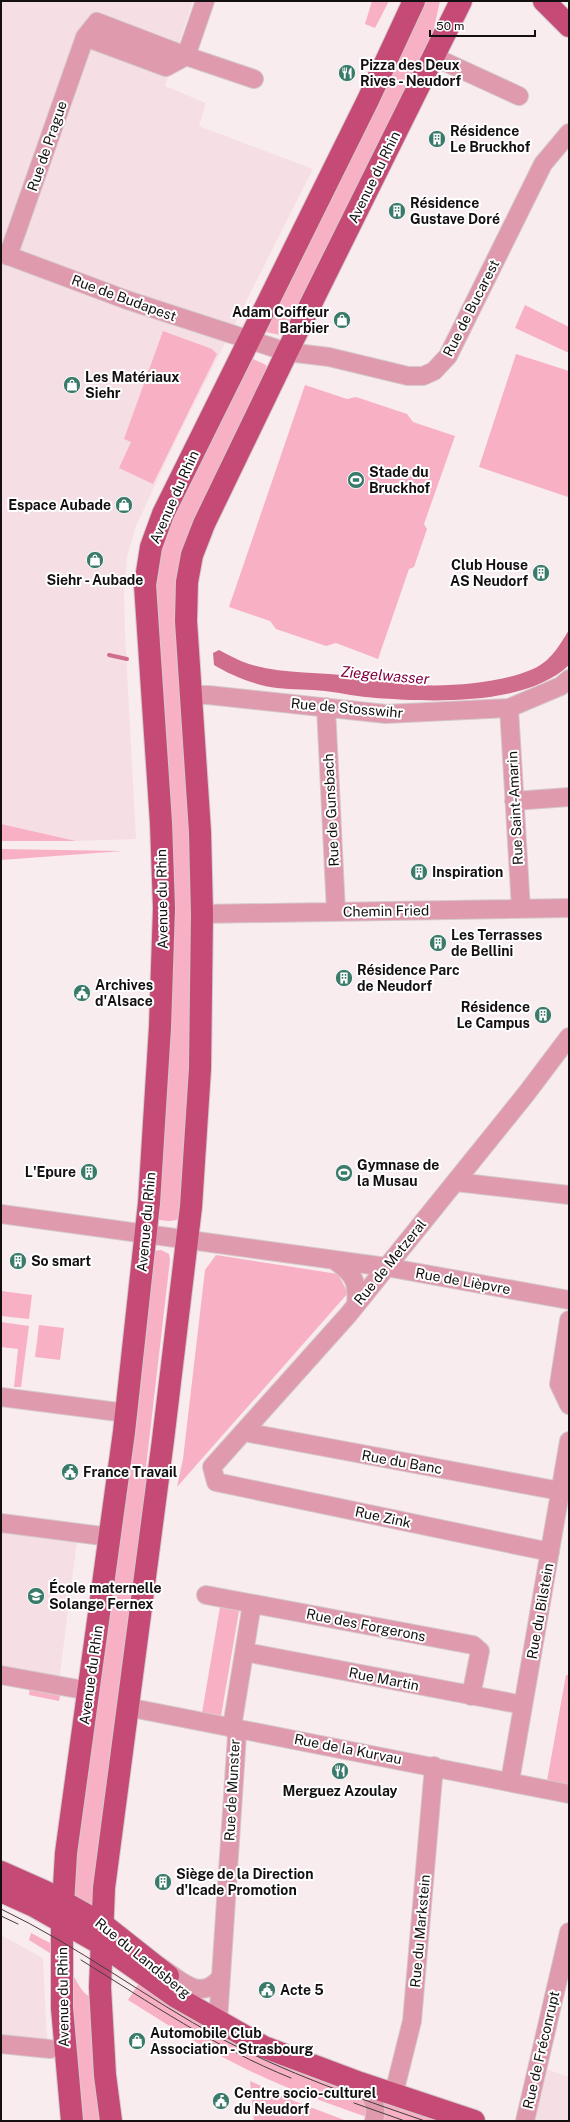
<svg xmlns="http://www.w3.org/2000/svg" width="570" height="2122" viewBox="0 0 570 2122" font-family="'Public Sans',sans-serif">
	<rect width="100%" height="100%" fill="#f9ecef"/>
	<path fill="#f5dfe4" d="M1,1H193L165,86L206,103L199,126L313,169L176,440L136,526L127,557L124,597L125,632L136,839L76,841L1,824Z
		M1,1531L77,1541L59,1681L1,1670Z
		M1,1935L43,1958L47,2040L1,2041Z
		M546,2069L569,2077V2121H533Z"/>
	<path fill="#f8b1c4" d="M372,1H389L375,28L365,24Z
		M423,1H440L431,41L285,336L266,332L264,330Z
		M525,305L569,327V353L515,328Z
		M163,331L212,349L217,354L153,484L119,468L131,442L124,439L125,436Z
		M516,354L569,371L568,497L479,467Z
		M247,356L266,365L267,370L192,524L193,1057L179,1219C172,1222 163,1221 156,1219L152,601L160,542Z
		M305,385L347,399L356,397L407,414L413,422L455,436L424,524L427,529L414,567L409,569L378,659L336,643L326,646L276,629L270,621L229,607Z
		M1,824L76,841H1Z
		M1,849L123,851L1,860Z
		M161,1250L169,1254L170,1260L146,1467V1512L94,1908L89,1910L70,1891L153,1251Z
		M216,1255L338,1274L348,1293L177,1487L183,1459L205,1270Z
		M1,1291L32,1295L29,1319L1,1316Z
		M1,1322L29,1326L21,1387H14L18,1349L1,1347Z
		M39,1325L64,1328L60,1360L35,1357Z
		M220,1607L239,1611L221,1716L202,1713Z
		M566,1675H569V1785L547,1781Z
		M30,1685L61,1691L59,1701L29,1695Z
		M31,1933L54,1945L53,1955L29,1940Z
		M68,1968C77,1978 80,1995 94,1998L105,2121H79Z
		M141,1980L308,2076L363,2096L370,2118C326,2103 282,2087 240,2066C201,2047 165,2023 128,2000Z
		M250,2081L294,2101L347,2121H254Z
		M381,2100L450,2121H380Z"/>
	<path fill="#d16d8c" d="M569,630V665C526,706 433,702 376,698C359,697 342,693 325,691C309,689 293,690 277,688C257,686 230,675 214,665L213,653L219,650C229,655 239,661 249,664C282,674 320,672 354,676C371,678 388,683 405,684C441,688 500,684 533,669C551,661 559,646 569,630Z"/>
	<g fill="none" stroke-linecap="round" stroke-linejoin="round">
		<path stroke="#d16d8c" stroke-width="4" d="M109,655L127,659"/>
		<defs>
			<path id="minor" d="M205,1L186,56L254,79
				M445,62L519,96
				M1,253L127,300L287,352L329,357L408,376H423L434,371L448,356L543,164L569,133
				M8,256L85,37L97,22L186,56L166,67L85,37
				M191,695H208L386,714L509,708L561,686L569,679
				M326,707L336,912
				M509,708L521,909
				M514,801L569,797
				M202,914L569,908
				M456,1182L569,1195
				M1,1214L386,1267L569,1300
				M334,1260C354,1274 358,1281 356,1305
				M569,1320L559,1384L569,1405
				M1,1397L126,1413
				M244,1432L560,1491
				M1,1523L110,1537
				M550,1552L216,1482L212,1467L348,1315L526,1094L569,1037
				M206,1595L473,1645L480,1651L471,1696
				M245,1652L523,1705
				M1,1675L89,1691
				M127,1707L569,1794
				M510,1781L569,1441
				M159,1966C179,1979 200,2003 220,1978
				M218,2021L237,1735L232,1727L252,1604
				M1,2044L50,2049
				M360,2083C372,2095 378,2104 374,2121
				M394,2093L412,2021L434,1766
				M525,2121L569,1932"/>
			<path id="major" d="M544,1L569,26
				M1,1872L46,1892L101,1923L168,1976
				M1,1891L34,1906L101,1944L176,1997L264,2047L360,2083L474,2121
				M72,2121L62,2008V1921L66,1853L124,1432L149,1203L160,1027L164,908L161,823L145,585L151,547L163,514L368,100L414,1
				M111,2121L105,2075L100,1987L104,1888L163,1440L191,1207L200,1069L202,914L200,832L186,621L187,582L192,555L204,524L287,352L461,1"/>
		</defs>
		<use href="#minor" stroke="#d4c9cb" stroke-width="20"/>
		<use href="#major" stroke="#d4c9cb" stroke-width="24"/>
		<use href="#minor" stroke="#df9aad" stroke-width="18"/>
		<use href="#major" stroke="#c54b76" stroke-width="22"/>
		<path stroke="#443e3f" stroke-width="1" d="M1,1909C78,1946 146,1998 220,2038C286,2073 355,2097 425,2121
			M1,1916L18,1924
			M81,1960C149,2002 216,2048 291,2078
			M354,2103L405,2121"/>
	</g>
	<defs>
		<symbol id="restaurant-disc" viewBox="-11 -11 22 22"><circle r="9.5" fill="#3a7a6a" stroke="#fff"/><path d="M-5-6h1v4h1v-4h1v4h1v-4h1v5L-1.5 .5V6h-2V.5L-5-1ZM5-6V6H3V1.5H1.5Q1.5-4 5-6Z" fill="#fff"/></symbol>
		<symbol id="building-disc" viewBox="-11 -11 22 22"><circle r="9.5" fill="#3a7a6a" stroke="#fff"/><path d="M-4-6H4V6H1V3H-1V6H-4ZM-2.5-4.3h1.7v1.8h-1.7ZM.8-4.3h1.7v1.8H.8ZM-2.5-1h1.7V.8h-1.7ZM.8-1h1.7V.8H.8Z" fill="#fff"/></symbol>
		<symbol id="shop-disc" viewBox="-11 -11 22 22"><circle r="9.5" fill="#3a7a6a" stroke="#fff"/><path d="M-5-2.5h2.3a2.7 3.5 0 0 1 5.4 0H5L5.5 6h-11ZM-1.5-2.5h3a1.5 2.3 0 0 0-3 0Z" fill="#fff"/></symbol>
		<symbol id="stadium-disc" viewBox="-11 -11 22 22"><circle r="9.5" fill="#3a7a6a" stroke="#fff"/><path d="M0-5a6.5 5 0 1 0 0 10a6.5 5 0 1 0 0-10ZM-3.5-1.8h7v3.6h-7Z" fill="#fff"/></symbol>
		<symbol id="civic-disc" viewBox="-11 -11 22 22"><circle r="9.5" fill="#3a7a6a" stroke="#fff"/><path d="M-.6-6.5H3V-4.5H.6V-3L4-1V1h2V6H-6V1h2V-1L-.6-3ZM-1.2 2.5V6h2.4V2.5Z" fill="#fff"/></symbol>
		<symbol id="school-disc" viewBox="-11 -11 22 22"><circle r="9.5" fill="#3a7a6a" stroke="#fff"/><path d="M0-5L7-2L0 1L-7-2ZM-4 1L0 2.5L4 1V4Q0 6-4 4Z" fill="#fff"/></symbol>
	</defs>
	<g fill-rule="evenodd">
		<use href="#restaurant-disc" x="337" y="63" width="20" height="20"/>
		<use href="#building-disc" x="427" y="129" width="20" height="20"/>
		<use href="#building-disc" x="387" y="201" width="20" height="20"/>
		<use href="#shop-disc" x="332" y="310" width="20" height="20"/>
		<use href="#shop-disc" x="62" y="375" width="20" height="20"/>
		<use href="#stadium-disc" x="346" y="470" width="20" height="20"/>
		<use href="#shop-disc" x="114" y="495" width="20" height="20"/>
		<use href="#shop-disc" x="85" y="550" width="20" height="20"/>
		<use href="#building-disc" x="531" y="563" width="20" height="20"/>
		<use href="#building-disc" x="409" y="862" width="20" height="20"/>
		<use href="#building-disc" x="428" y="933" width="20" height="20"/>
		<use href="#building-disc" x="334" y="968" width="20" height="20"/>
		<use href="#civic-disc" x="72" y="983" width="20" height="20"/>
		<use href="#building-disc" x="533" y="1005" width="20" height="20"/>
		<use href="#building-disc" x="79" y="1162" width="20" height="20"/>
		<use href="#stadium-disc" x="334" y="1163" width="20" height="20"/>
		<use href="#building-disc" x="8" y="1251" width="20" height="20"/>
		<use href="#civic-disc" x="60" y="1462" width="20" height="20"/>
		<use href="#school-disc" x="26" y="1586" width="20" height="20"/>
		<use href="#restaurant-disc" x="330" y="1761" width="20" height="20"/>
		<use href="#building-disc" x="153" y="1872" width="20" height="20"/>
		<use href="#civic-disc" x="257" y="1980" width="20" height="20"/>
		<use href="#shop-disc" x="127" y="2031" width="20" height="20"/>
		<use href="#civic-disc" x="211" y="2091" width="20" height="20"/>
	</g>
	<g text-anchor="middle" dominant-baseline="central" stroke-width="4" stroke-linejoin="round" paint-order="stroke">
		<g font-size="14" font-weight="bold" fill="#140f10" stroke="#fff" text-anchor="start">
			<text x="360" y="65">Pizza des Deux<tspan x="360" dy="16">Rives - Neudorf</tspan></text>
			<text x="450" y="131">Résidence<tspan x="450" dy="16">Le Bruckhof</tspan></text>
			<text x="410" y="203">Résidence<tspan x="410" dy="16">Gustave Doré</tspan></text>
			<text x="329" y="312" text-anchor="end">Adam Coiffeur<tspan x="329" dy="16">Barbier</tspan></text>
			<text x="85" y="377">Les Matériaux<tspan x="85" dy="16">Siehr</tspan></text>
			<text x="369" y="472">Stade du<tspan x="369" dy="16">Bruckhof</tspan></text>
			<text x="111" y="505" text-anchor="end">Espace Aubade</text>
			<text x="528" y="565" text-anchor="end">Club House<tspan x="528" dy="16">AS Neudorf</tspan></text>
			<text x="95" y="580" text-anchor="middle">Siehr - Aubade</text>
			<text x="432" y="872">Inspiration</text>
			<text x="451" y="935">Les Terrasses<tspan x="451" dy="16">de Bellini</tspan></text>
			<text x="357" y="970">Résidence Parc<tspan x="357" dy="16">de Neudorf</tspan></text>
			<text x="95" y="985">Archives<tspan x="95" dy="16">d'Alsace</tspan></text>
			<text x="530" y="1007" text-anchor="end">Résidence<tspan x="530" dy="16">Le Campus</tspan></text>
			<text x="357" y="1165">Gymnase de<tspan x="357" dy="16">la Musau</tspan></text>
			<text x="76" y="1172" text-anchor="end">L'Epure</text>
			<text x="31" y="1261">So smart</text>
			<text x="83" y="1472">France Travail</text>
			<text x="49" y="1588">École maternelle<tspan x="49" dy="16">Solange Fernex</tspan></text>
			<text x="340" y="1791" text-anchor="middle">Merguez Azoulay</text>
			<text x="176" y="1874">Siège de la Direction<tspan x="176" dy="16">d'Icade Promotion</tspan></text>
			<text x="280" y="1990">Acte 5</text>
			<text x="150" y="2033">Automobile Club<tspan x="150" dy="16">Association - Strasbourg</tspan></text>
			<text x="234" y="2093">Centre socio-culturel<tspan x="234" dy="16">du Neudorf</tspan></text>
		</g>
		<g font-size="14" fill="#140f10" stroke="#fff">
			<text transform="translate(47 146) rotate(-71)">Rue de Prague</text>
			<text transform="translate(374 177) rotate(-64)">Avenue du Rhin</text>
			<text transform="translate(124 298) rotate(20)">Rue de Budapest</text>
			<text transform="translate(471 308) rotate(-63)">Rue de Bucarest</text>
			<text transform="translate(174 497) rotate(-66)">Avenue du Rhin</text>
			<text transform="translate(347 708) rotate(5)">Rue de Stosswihr</text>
			<text transform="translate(515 808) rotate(-93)">Rue Saint-Amarin</text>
			<text transform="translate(331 810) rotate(-93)">Rue de Gunsbach</text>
			<text transform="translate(162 899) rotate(-91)">Avenue du Rhin</text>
			<text transform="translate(386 911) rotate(-1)">Chemin Fried</text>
			<text transform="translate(146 1222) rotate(-85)">Avenue du Rhin</text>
			<text transform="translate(390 1262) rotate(-51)">Rue de Metzeral</text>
			<text transform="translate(463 1281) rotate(10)">Rue de Lièpvre</text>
			<text transform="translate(402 1462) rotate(10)">Rue du Banc</text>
			<text transform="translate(383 1517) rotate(12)">Rue Zink</text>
			<text transform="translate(540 1611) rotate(-80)">Rue du Bilstein</text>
			<text transform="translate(366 1625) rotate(11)">Rue des Forgerons</text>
			<text transform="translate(91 1675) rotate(-82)">Avenue du Rhin</text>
			<text transform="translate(384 1679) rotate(11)">Rue Martin</text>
			<text transform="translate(348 1749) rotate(11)">Rue de la Kurvau</text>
			<text transform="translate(232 1790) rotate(-87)">Rue de Munster</text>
			<text transform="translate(420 1931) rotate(-85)">Rue du Markstein</text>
			<text transform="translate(143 1958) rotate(39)">Rue du Landsberg</text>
			<text transform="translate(63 1997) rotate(-91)">Avenue du Rhin</text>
			<text transform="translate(541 2050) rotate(-77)">Rue de Fréconrupt</text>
		</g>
		<g font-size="15" font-style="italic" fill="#830040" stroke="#fff">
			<text transform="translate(385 675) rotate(5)">Ziegelwasser</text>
		</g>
	</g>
	<rect width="570" height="2122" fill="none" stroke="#140f10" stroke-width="4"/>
	<path d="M430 30v6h105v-6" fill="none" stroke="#140f10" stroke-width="2"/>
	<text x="436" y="30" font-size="12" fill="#140f10" stroke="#ffffff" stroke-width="3" paint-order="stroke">50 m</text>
</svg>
